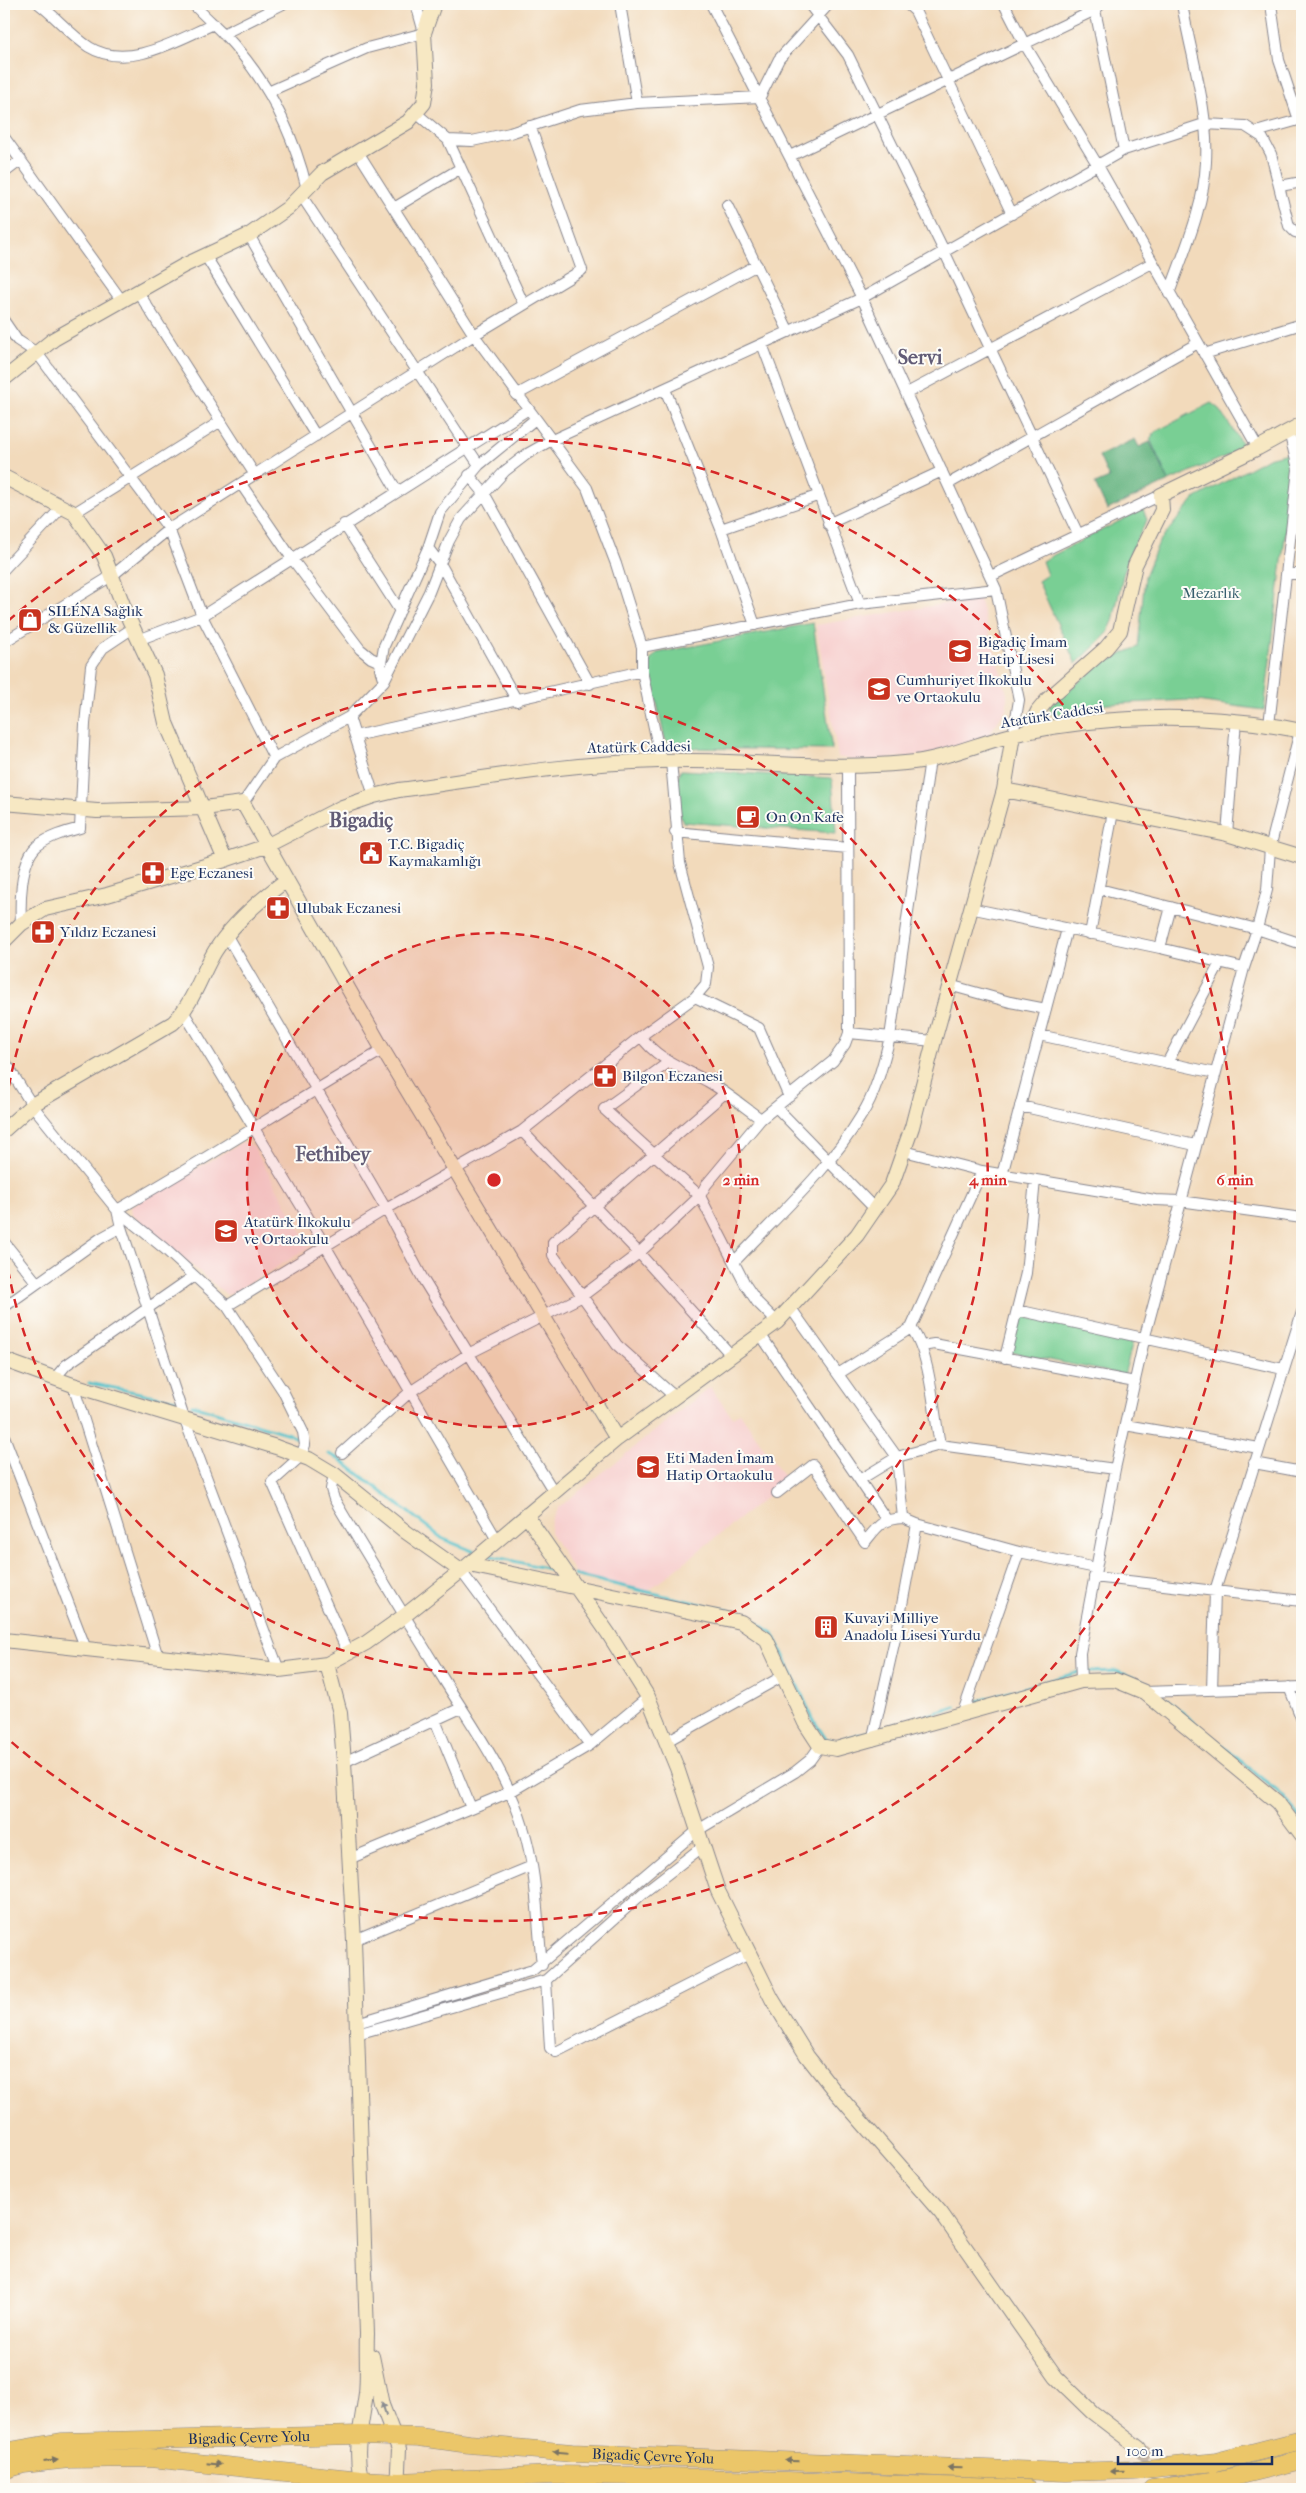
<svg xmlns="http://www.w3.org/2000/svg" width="1306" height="2493" viewBox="0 0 1306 2493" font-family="'IM FELL French Canon',serif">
	<rect width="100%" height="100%" fill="#fdfcf7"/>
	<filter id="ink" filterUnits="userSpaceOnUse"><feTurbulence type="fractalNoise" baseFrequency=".02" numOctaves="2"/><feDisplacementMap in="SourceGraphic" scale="10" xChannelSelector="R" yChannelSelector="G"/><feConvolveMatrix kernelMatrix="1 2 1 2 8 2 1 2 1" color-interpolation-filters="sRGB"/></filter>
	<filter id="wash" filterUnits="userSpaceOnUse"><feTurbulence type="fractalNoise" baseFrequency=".0096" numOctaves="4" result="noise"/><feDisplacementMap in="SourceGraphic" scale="20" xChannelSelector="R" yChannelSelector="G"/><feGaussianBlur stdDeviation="1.12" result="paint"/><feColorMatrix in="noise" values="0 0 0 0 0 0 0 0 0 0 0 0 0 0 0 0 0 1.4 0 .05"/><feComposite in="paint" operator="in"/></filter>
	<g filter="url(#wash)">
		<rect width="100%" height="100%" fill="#f2dabb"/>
		<path fill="#f7d0cf" d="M979,598L1007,694V708L989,734L980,741L942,754L857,761L838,757L816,625Z
			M242,1142L253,1146L310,1247L233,1293L227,1295L132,1215L131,1206Z
			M710,1387L732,1417L740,1413L787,1481L648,1591L577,1577L550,1532L551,1521L558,1508Z"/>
		<path fill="#79cf94" stroke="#4a7f79" d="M1211,403L1219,408L1242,444L1240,450L1169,481L1150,439L1155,432Z
			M1287,453L1293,470L1264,710L1189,700L1108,704L1052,715L1049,706L1102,663L1138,647L1145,576L1159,542L1194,499L1268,458Z
			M1143,509L1147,520L1132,549L1123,575L1113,621L1107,634L1076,664L1038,581L1047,575L1042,561Z
			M813,623L832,750L675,748L665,739L648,663L657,653Z
			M681,770L832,778L836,833L683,822C677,807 673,784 681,770Z
			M1020,1316L1133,1341L1124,1375L1010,1352Z"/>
		<path fill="#62b27e" stroke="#3e706e" d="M1135,439L1139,447L1150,442L1169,481L1107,510L1095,484L1109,478L1099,456Z"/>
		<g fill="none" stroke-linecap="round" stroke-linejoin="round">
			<path stroke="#51bfc8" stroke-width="3" d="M89,1383L176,1400
				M192,1405L289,1434L301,1440
				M329,1454L338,1458L443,1539L475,1552
				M491,1556L559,1571
				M574,1575L744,1614L773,1633L813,1719L826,1739L836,1741L869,1732
				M1089,1672L1116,1671L1149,1684
				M1166,1699L1283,1796L1302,1821
				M975,1702L1079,1672
				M883,1728L956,1707"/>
		</g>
	</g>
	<g filter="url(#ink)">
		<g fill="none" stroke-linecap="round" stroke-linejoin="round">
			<path stroke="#c7b8a8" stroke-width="14" stroke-dasharray="14 7" stroke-linecap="butt" d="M1139,2448L1186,2489"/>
			<defs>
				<path id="street" d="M39,4C56,17 71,35 89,47C128,71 177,40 214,24
					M193,4C206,18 221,30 234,45C270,86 294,136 307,189
					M620,4L637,103
					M711,4L862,298L996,589L1019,700L1013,735
					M809,4L848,55L945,253L1078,534
					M907,4L915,11L1012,214
					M1004,4L1024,43L1097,164L1258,448
					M1271,4L1279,60L1299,120
					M1095,10L1124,150
					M223,34L283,4
					M268,92L367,48L424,33L416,4
					M416,113L448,140L472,141L510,133L580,110L637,103L760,97L779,59L829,4
					M1256,132L1302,119
					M4,137L122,301
					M448,140L524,305
					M358,152L474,335L587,488L616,564L642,647V671L661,761
					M790,156L1095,10L1101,4
					M4,173L21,160
					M1280,186L1302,182
					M301,195L479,465
					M727,205L789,332
					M394,208L461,168
					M249,235L397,491
					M205,255L316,436
					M138,292L255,475
					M1169,294C1184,251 1204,208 1206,162C1209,109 1191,56 1182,4
					M4,321L17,340L37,353L169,529L202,616L274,758
					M762,344L860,604
					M1204,354L1302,324
					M665,389L721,529L755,625
					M907,393L1152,263
					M516,395L757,265
					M469,475L484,493L590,684
					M241,484L293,560L360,649L371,658L380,662
					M948,484L1198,343
					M74,513L221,421
					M344,524L400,611
					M828,524L942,471
					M721,529L817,496
					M428,548L441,565L517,701
					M4,569L63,506
					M1287,574H1302
					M991,576L1161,495
					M138,640L202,616L527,410
					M4,642L113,575L169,529L474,335L582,270L530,126
					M642,647L860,604L996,589
					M384,681L380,669L384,646L428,548L440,512L479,465L534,420
					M1269,725L1298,469L1289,431
					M355,736L642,671
					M374,796L349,717L384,681L429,592L449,541L461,519L505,471L527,454L550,441L862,298L1124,150L1204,124L1245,126L1262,137L1271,154L1289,226L1295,232L1302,234
					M243,803L274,758L349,717
					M675,832L848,848
					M1227,834L1236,721
					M1099,889L1257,929L1302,944
					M970,908L1160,948L1244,968
					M21,924C20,903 20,861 37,846C50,836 65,832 80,828L85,724L91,666L103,648L133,628
					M1090,934L1113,812
					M227,936L386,1209L424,1281L554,1492
					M1160,948L1171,907
					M949,985L1010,1002L1046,1009
					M695,997L759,1028L789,1097
					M183,1011L326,1247L497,1540
					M849,1033L934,1041
					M1039,1035L1215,1073
					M641,1036C656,1059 683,1068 707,1081C726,1092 743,1106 761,1119L833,1061L845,1044L849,1033L848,766
					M4,1060L32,1105L117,1210L165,1249L227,1306L283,1391L303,1432L305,1445L301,1456L272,1482L348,1653
					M1167,1063L1220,963
					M1020,1106L1195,1145
					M776,1107L875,1209
					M761,1119L706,1185L700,1196L745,1284L757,1302L777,1322
					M522,1131L639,1253L731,1355
					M904,1151L982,1171L1155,1200L1180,1201L1302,1218
					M1002,1175L1067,929
					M4,1242L37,1283
					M735,1261C778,1215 828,1171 861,1116C876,1093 883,1064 890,1037L930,759
					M227,1306L386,1209L522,1131L641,1036L695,997L706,984L708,967L680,863L671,761
					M4,1307L101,1238L121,1227
					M790,1307L897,1457L903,1518L917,1524L1019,1552L1096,1568
					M1017,1310L1283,1369
					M760,1334L886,1519
					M922,1346L934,1344L1135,1382
					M1005,1358L1026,1273L1035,1180
					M838,1374L911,1328L982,1171
					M55,1378L66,1365L194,1276
					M73,1385L158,1657
					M675,1397L617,1345L553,1255V1242L725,1093
					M1125,1425L1259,1448
					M4,1436L86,1649
					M940,1445L1115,1469
					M342,1453L410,1392L470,1353L581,1297L639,1253L700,1196L604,1109L669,1062
					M1254,1463L1302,1472
					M334,1474L331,1489L334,1499C370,1560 407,1620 444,1680C473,1727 507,1773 523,1827C537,1871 537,1919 542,1965
					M861,1479L897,1457L940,1445C934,1413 930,1351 911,1328
					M777,1493L813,1465L865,1542C878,1526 881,1519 903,1518
					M461,1571L590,1745
					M1094,1577L1302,1601
					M279,1670L184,1418L121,1227L117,1210C207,1159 293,1102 383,1050
					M1081,1681L1080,1653L1115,1469L1145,1336L1244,968L1257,929L1267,890L1270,848L1300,731
					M1289,1687L1302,1720
					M1212,1690L1215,1591L1302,1312
					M1144,1692L1302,1687
					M962,1715L1019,1552
					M435,1720L471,1808
					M667,1741L783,1676
					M872,1741L899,1621L917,1524
					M344,1762L461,1708
					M702,1847L643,1893L546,1980L550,2048L556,2052L749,1954
					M349,1859L510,1792L590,1745L648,1697
					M354,1940L532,1866
					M357,2023L533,1970L698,1830L795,1772L810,1760L820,1746
					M357,2034L546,1980"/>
				<path id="secondary" d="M4,379L54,339L183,266L249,235L288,208L322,173L408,122L424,103L427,83L424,33L434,4
					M4,477L74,513L104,556L127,615L155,675L166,723L225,860
					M1028,732L1038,711L1048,699L1106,648L1120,631L1135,565L1162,510L1161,495L1258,448L1302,424
					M1004,790L1227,834L1302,857
					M4,803L97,811L204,808L243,803L383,1050L617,1439
					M4,941L21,924L45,909L107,895L225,860L266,846L342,807L374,796L399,790C485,778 571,763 658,761C740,759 823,771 905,763C944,760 978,743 1016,734C1108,714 1209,712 1302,731
					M4,1130L32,1105L173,1023C193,1004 201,974 215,951C232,924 260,900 285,881
					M4,1360L73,1385L276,1447L309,1459L334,1474L406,1532L461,1571
					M526,1515L608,1633L648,1697L677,1768L718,1891L772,1999L807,2056L833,2089L941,2213L1056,2377L1092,2412L1139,2448
					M469,1565L741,1622L766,1639L805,1723L820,1746L836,1749L1081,1681L1115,1680L1144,1692L1277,1802L1302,1835
					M4,1640L279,1670L327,1664L366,1643L404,1616L461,1571L617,1439L777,1322L857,1235L892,1184L912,1127L934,1041L1004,790L1013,735
					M327,1664L340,1713L344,1762L354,1940L367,2334C366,2353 368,2373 366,2393C362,2425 351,2457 365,2489
					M372,2356L382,2405L399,2449L397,2489"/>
				<g id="highway">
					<path id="s1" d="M4,2452L61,2442L359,2435L419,2437L469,2444L572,2453L1066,2472L1134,2470L1216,2462L1302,2440"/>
					<path d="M4,2470L24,2464L69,2459L150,2458L361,2480L399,2482L554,2475L640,2476L1028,2489"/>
					<path d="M1152,2489L1221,2480L1302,2460"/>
				</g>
			</defs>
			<use href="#street" stroke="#86848c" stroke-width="12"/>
			<use href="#secondary" stroke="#86848c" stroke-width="16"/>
			<use href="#highway" stroke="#86848c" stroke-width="19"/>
			<use href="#street" stroke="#fff" stroke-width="10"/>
			<use href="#secondary" stroke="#f7e8c3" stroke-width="14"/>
			<use href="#highway" stroke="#ebc669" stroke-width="18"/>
		</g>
		<defs><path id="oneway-solid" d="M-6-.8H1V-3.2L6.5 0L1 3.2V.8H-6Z" transform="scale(1.25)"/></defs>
		<use fill="#898c90" href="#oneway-solid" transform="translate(384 2409) rotate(-108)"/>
		<g fill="#797363">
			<use href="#oneway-solid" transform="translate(560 2452) rotate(-175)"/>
			<use href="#oneway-solid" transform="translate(51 2461) rotate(-7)"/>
			<use href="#oneway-solid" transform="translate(792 2461) rotate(-178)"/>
			<use href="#oneway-solid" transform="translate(214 2464) rotate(6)"/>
			<use href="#oneway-solid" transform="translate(954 2468) rotate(-178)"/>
			<use href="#oneway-solid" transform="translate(1117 2471) rotate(179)"/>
		</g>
	</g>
	<circle cx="494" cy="1180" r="247" fill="#d62828" fill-opacity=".12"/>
	<g fill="none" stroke="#d62828" stroke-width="2.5" stroke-dasharray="9 6">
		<circle cx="494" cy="1180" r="247"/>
		<path d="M4 1116A494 494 0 1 1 4 1244"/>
		<path d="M8 621A741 741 0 1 1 8 1739"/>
	</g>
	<defs>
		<symbol id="shop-square" viewBox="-11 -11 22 22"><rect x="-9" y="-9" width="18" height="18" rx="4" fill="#c8321e" stroke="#fdfcf7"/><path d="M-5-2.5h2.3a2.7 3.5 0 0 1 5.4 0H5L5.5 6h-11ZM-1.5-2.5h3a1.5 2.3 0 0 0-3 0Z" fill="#fff"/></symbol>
		<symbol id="school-square" viewBox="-11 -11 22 22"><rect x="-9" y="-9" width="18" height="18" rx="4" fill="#c8321e" stroke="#fdfcf7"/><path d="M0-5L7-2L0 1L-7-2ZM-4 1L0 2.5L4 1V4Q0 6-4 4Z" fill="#fff"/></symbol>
		<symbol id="cafe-square" viewBox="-11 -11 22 22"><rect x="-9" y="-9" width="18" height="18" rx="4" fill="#c8321e" stroke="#fdfcf7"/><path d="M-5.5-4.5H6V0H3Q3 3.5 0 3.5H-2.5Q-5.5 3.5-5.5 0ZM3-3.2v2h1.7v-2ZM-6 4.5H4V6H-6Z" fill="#fff"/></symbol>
		<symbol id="civic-square" viewBox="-11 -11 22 22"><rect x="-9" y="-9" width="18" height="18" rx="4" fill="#c8321e" stroke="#fdfcf7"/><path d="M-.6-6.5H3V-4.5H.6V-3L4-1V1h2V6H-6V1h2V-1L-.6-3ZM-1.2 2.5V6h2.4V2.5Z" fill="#fff"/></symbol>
		<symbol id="pharmacy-square" viewBox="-11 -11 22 22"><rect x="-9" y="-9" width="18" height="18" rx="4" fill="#c8321e" stroke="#fdfcf7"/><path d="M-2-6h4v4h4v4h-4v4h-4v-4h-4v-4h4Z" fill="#fff"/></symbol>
		<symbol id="building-square" viewBox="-11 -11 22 22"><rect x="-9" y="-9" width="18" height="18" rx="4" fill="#c8321e" stroke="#fdfcf7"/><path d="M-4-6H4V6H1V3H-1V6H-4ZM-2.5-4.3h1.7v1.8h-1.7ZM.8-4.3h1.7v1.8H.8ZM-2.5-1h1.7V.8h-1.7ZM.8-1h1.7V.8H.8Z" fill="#fff"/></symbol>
	</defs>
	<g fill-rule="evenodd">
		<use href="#shop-square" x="16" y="606" width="28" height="28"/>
		<use href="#school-square" x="946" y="637" width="28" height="28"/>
		<use href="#school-square" x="865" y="675" width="28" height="28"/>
		<use href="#cafe-square" x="734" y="803" width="28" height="28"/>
		<use href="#civic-square" x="357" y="839" width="28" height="28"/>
		<use href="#pharmacy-square" x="139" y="859" width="28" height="28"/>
		<use href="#pharmacy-square" x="264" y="894" width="28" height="28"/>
		<use href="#pharmacy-square" x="29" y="918" width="28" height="28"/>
		<use href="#pharmacy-square" x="591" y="1062" width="28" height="28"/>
		<use href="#school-square" x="212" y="1217" width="28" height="28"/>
		<use href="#school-square" x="634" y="1453" width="28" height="28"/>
		<use href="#building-square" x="812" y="1613" width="28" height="28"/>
	</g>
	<g text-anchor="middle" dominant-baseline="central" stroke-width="4" stroke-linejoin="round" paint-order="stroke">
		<g font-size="15" fill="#375f6e" stroke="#fdfcf7">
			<text x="1211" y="593">Mezarlık</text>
		</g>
		<g font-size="15" fill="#1b2f5e" stroke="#fdfcf7" text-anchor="start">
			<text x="48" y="611">SILÉNA Sağlık<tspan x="48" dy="17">&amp; Güzellik</tspan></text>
			<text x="978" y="642">Bigadiç İmam<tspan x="978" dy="17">Hatip Lisesi</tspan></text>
			<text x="896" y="680">Cumhuriyet İlkokulu<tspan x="896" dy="17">ve Ortaokulu</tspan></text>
			<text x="766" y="817">On On Kafe</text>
			<text x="388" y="844">T.C. Bigadiç<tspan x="388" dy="17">Kaymakamlığı</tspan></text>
			<text x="170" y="873">Ege Eczanesi</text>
			<text x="296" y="908">Ulubak Eczanesi</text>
			<text x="60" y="932">Yıldız Eczanesi</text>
			<text x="622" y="1076">Bilgon Eczanesi</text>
			<text x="244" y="1222">Atatürk İlkokulu<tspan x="244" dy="17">ve Ortaokulu</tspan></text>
			<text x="666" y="1458">Eti Maden İmam<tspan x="666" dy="17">Hatip Ortaokulu</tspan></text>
			<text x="844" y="1618">Kuvayi Milliye<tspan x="844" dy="17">Anadolu Lisesi Yurdu</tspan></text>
		</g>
		<g font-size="15" fill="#1b2f5e" stroke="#fdfcf7">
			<text transform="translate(1052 715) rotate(-9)">Atatürk Caddesi</text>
			<text transform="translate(639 747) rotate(-1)">Atatürk Caddesi</text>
			<text stroke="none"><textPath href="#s1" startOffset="246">Bigadiç Çevre Yolu</textPath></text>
			<text stroke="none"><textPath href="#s1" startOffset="651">Bigadiç Çevre Yolu</textPath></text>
		</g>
		<g font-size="20" font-weight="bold" fill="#625c76" stroke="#fdfcf7">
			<text x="920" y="357">Servi</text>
			<text x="361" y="820">Bigadiç</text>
			<text x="333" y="1154">Fethibey</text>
		</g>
	</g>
	<circle cx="494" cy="1180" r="8" fill="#d62828" stroke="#fdfcf7" stroke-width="2.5"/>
	<g font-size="15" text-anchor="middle" font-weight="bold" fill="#d62828" stroke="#fdfcf7" stroke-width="4" stroke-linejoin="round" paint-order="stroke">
		<text x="741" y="1185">2 min</text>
		<text x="988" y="1185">4 min</text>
		<text x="1235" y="1185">6 min</text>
	</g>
	<rect width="1306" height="2493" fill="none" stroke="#fdfcf7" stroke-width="20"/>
	<path d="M1118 2456v8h154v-8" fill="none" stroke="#1b2f5e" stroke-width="2.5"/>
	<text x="1126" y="2456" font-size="15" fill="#1b2f5e" stroke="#fdfcf7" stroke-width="4" paint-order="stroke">100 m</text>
</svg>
